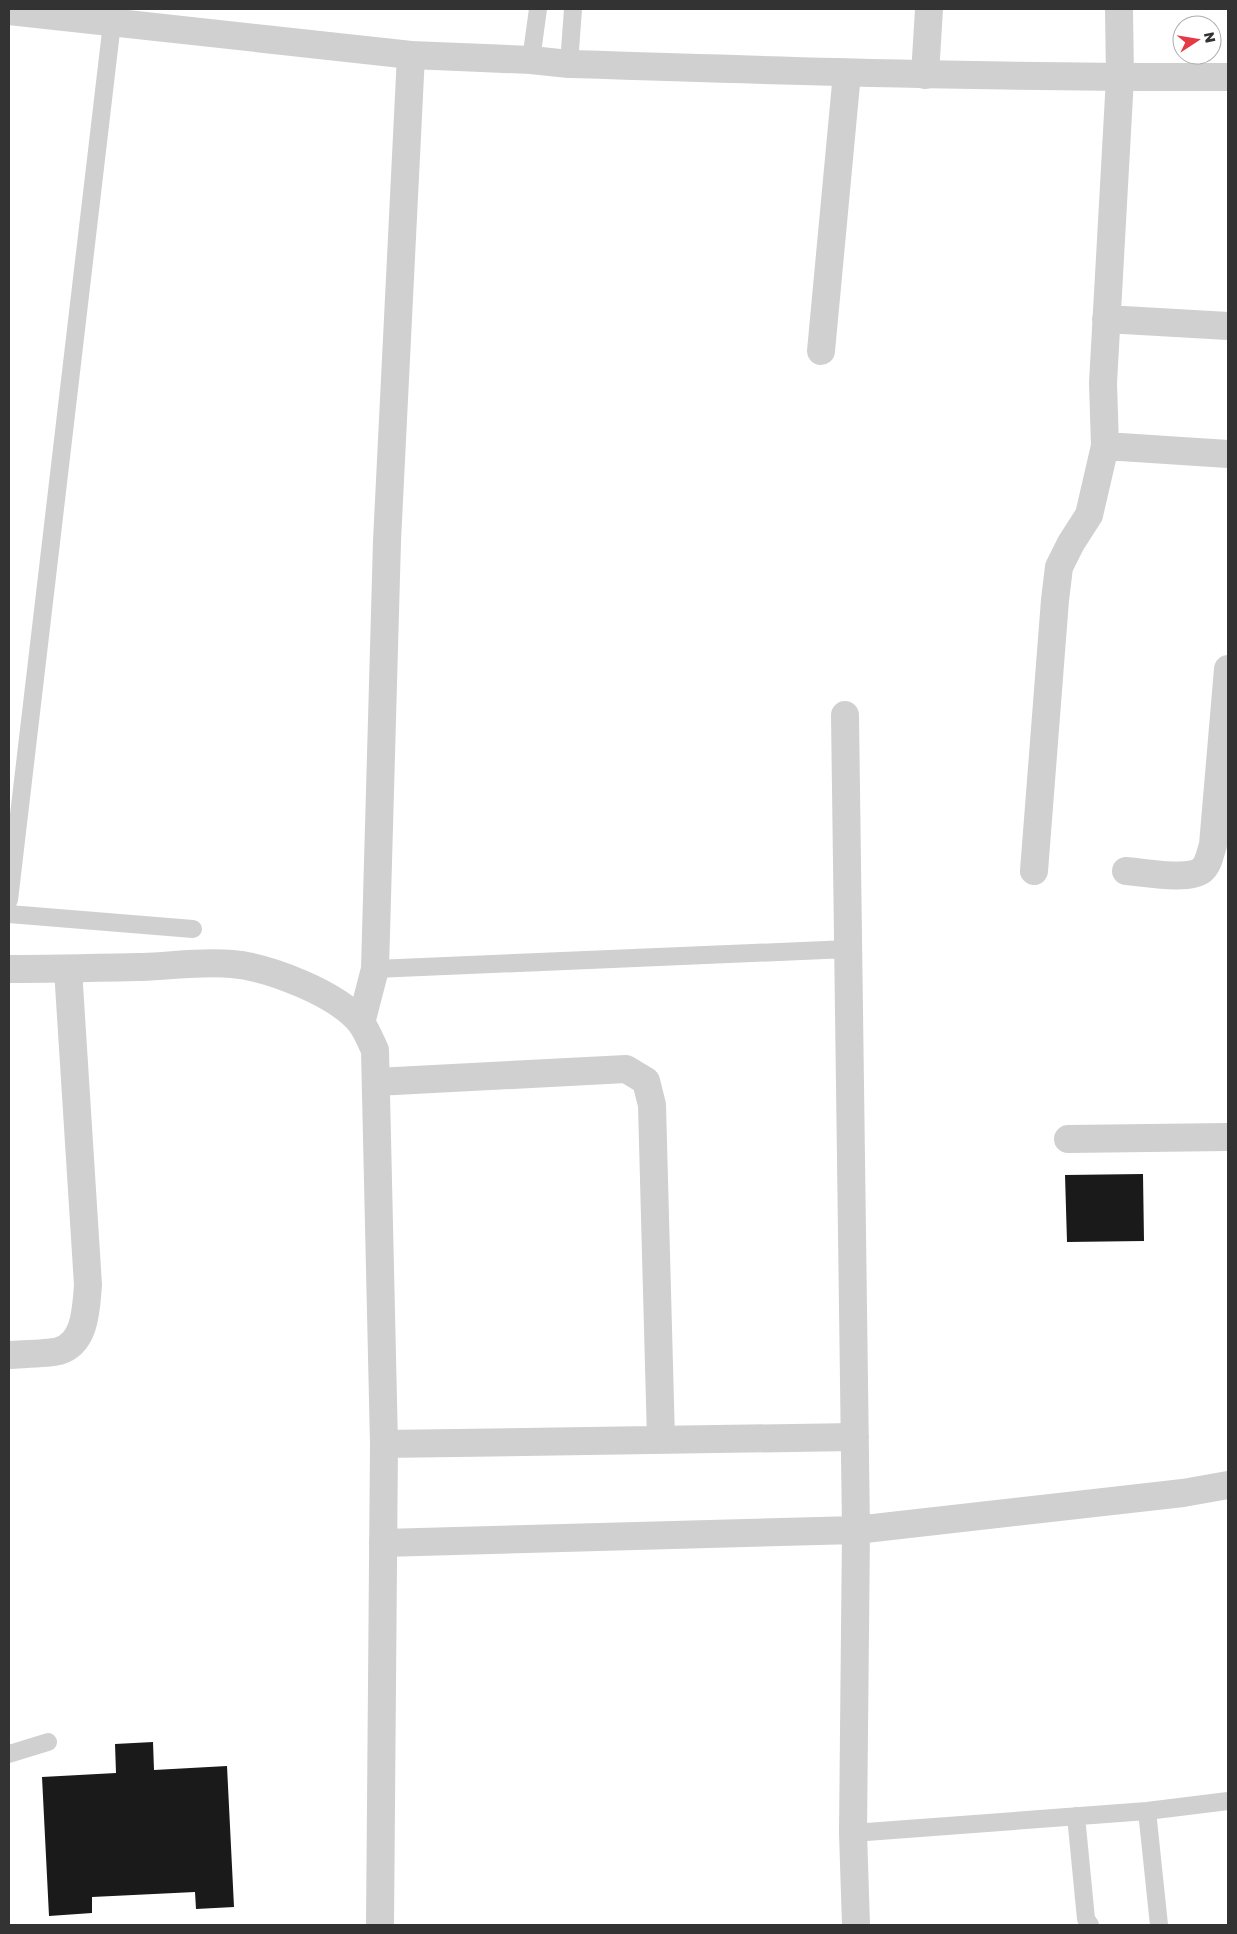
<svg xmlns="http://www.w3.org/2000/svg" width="1237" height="1934" viewBox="0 0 1237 1934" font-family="'Golos Text',sans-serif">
	<rect width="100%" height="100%" fill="#fff"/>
	<path fill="#1a1a1a" d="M1143,1174L1144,1241L1067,1242L1065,1175Z
		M153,1742L154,1770L227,1766L234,1907L196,1909L195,1892L92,1897V1913L49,1916L42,1777L116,1773L115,1744Z"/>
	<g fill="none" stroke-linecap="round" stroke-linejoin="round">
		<path stroke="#d0d0d0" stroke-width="18" d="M531,60L538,9
			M569,64L573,9
			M9,900L112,23
			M9,914L193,929
			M375,969L848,949
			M9,1754L48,1742
			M1147,1811L1159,1925
			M1076,1816L1086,1919L1090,1925
			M853,1833L1147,1811L1228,1801"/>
		<path stroke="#d0d0d0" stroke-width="28" d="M925,75L929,9
			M1106,319L1228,326
			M821,351L847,73
			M1105,446L1228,454
			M845,715L856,1530L853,1833L856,1925
			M1034,871L1055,600L1059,567L1071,543L1089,515L1105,446L1103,383L1120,78L1119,9
			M1126,871C1143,872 1189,881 1202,870C1209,864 1210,853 1213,845L1228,669
			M361,1023L375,969L387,541L411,55
			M376,1082L626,1069L646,1081L652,1105L661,1440
			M1068,1139L1228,1137
			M9,1355C22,1354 47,1354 59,1351C86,1343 86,1308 88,1285L68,969
			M384,1444L855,1437
			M383,1543L856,1530L1183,1493L1228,1485"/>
		<path stroke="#d0d0d0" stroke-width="28" d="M9,11L411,55L531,60L569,64C789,71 1008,78 1228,77
			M9,969C53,969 97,968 142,967C172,966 202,961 232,964C269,967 338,994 361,1023C367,1031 371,1042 375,1050L384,1444L380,1925"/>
	</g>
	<rect width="1237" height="1934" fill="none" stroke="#333333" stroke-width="20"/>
	<g transform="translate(1197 40) rotate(78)"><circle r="24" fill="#ffffff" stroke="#adadad"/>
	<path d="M0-4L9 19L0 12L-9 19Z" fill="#e63946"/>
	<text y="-8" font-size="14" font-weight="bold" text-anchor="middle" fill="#333333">N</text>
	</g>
</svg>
